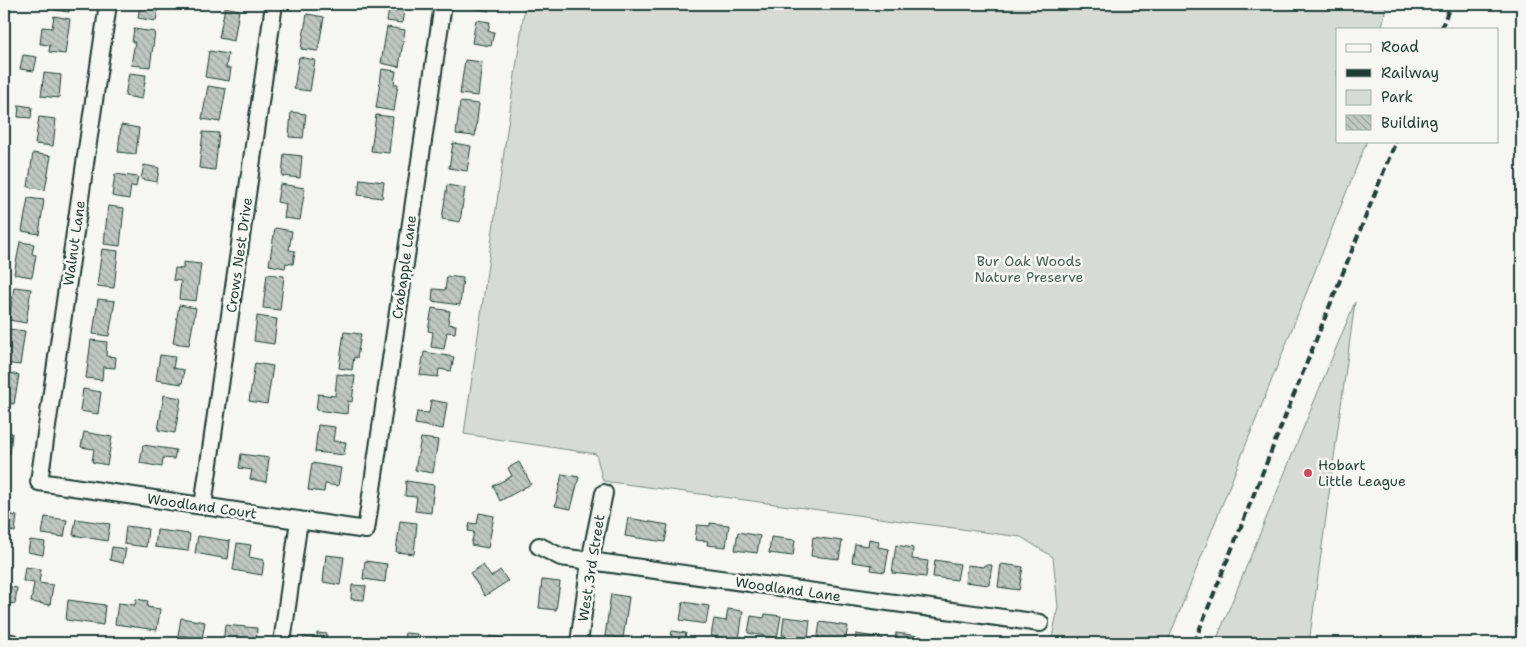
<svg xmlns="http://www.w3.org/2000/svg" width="1526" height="647" viewBox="0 0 1526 647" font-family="'Shantell Sans',sans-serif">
	<defs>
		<pattern id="building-back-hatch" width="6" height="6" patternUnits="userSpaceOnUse" patternTransform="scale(1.25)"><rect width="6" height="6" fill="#c1c8c3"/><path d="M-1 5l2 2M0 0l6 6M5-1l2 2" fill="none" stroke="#9ca49f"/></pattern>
	</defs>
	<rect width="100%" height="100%" fill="#f6f6f2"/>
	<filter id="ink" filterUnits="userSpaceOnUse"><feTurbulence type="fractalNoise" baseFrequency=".02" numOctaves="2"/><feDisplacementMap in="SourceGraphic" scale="10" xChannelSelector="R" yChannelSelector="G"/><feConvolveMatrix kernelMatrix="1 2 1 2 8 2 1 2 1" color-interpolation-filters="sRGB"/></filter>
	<g filter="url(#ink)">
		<path fill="#d6dbd6" stroke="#7a8c85" d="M525,4H1386L1382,29H1337V141H1366V143L1167,643H1051L1058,607L1053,557L1021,537L603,481L596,454L464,434Z
			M1355,302L1309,643H1215Z"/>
		<path fill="url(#building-back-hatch)" stroke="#1f3d34" d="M56,4H70L69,12L55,10Z
			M140,4H159L156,21L138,18Z
			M390,4H405L402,23L387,21Z
			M472,4H490L489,11L471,8Z
			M225,7L239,10L234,41L219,38Z
			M307,14L324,17L318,51L301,49Z
			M54,16L70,19L65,54L49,52L50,45L40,44L42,27L52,28Z
			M476,20L490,22L488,31L494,32L491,46L472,43Z
			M387,27L405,30L399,67L381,63Z
			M134,29L155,32L150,67L131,65L135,42H132Z
			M209,51L228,54L226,68H231L229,81L205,77Z
			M23,55L37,57L34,71L20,69Z
			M299,57L315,60L310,91L294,89Z
			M465,60L482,62L478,96L460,94Z
			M382,69L396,71L394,84H398L394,111L376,108Z
			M44,73L61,75L59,98L41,96Z
			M129,73L146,75L142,99L125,96Z
			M208,86L226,89L220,122L202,119Z
			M460,102L479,104L475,136L456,134Z
			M19,105L32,107L31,118L18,117Z
			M291,112L306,114L303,138L289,137Z
			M376,115L393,117L389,153L371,151Z
			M39,117L56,119L53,146L35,144Z
			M121,125L139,128L136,154L118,152Z
			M203,132L219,133L215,170L199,168Z
			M453,143L471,146L467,171L449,168Z
			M33,153L51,156L45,190L28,187Z
			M284,154L302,156L300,178L282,176Z
			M144,165L159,168L157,182L141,179Z
			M115,174L138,177L136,187L131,186L129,199L112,196Z
			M360,179L384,182L382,198L358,195Z
			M280,184L305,188L300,220L284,218L286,204L277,202Z
			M447,185L465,188L460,222L442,219Z
			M28,198L44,200L39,234L22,231Z
			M108,206L124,208L120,246L104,244Z
			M275,228L292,231L289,250L295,251L293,264L286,263L285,268L269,265Z
			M20,242L34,244L32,254L36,255L32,277L14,274Z
			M102,249L118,251L114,288L97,286Z
			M183,262L201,264L196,301L179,299L181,281L173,280L175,268L183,269Z
			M267,274L284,276L280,310L263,308Z
			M447,276L463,278L460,305L432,301L433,289L445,290Z
			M14,287L31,289L26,323L9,320Z
			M98,299L115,301L109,336L93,334Z
			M179,305L196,308L189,345L173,343Z
			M432,308L450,311L448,324L456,325L455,333L447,332L444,349L431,347L433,332L428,331Z
			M257,316L277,319L274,344L254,341Z
			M8,329L25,331L20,365L4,363Z
			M344,332L361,334L357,358L354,357L352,370L339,368Z
			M91,340L107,342L106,356L116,357L115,368L103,367L102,380L86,378Z
			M424,352L454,357L451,371L439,369L438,377L420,375Z
			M160,355L175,357L173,368L184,370L182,384L156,380Z
			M255,363L273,366L267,404L249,401Z
			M4,372L19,375L14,404L4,403Z
			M337,374L355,376L352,402L348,401L347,414L316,410L318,394L335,396Z
			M83,389L101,392L98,414L80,411Z
			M164,395L181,398L175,433L158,430Z
			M431,400L447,403L443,429L415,424L417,412L429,413Z
			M318,425L335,427L333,441L346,442L344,455L315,452Z
			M4,432L12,433L10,454L4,453Z
			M84,432L112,437L107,465L92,462L94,449L81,447Z
			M421,438L438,440L433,473L415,470Z
			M143,445L176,450L174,459L163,458L162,467L140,463Z
			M241,454L269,458L266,482L250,479L252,470L239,468Z
			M519,462L531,484L500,501L493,486L512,476L508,468Z
			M312,463L341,468L338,486L325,484L324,492L308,490Z
			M562,474L579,477L571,509L555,506Z
			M406,481L434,485L431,513L415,511L417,497L405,496Z
			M4,513L17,516L15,532L4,530Z
			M479,513L494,516L488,548L471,545L474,532L468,531L470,523L477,524Z
			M45,517L67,520L64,537L42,534Z
			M628,518L668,525L665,542L625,536Z
			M76,519L110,524L107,541L73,535Z
			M400,521L417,523L414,554L396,552Z
			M710,523L729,525L726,547L707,545L708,541L695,540L697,525L710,526Z
			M126,526L148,529L146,547L124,544Z
			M157,530L190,534L188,551L155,547Z
			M738,532L760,536L757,553L735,550Z
			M198,536L230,541L228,559L195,553Z
			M771,537L795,540L793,556L769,553Z
			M813,537L842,541L839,559L811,556Z
			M869,539L879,541L878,547L889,549L885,572L871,570L872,565L852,562L855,544L868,546Z
			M30,540L45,542L43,555L28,552Z
			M237,543L251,545L249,557L264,560L262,575L233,570Z
			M896,545L913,548L912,559L928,561L926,577L892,573Z
			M112,547L126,549L123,563L110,560Z
			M326,555L344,557L340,585L323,582Z
			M935,560L960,564L957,580L933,577Z
			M365,561L387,564L385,582L363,579Z
			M1001,564L1023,567L1019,590L998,587Z
			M483,565L491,577L500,570L508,581L485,596L470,573Z
			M967,565L984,567V565H992L989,585L965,582Z
			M25,567L41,569L39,583L53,585L50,605L31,602L34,583L23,581Z
			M542,580L560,582L556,610L539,608Z
			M352,585L366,586L364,600L351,599Z
			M4,586L17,588L15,604L4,602Z
			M611,594L629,597L623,638L605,636Z
			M136,599L148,601L147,607L160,609L157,630L115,624L118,603L135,605Z
			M68,600L105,605L103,625L66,620Z
			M683,602L709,606L706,624L680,620Z
			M728,609L743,611L739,640L711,636L714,619L726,621Z
			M765,614L781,616L777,638L748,633L751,616L764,618Z
			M784,617L810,620L808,638L782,635Z
			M181,618L205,622L202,639L178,635Z
			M820,622L848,626L845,643L817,642Z
			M225,625L257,628L256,643H223Z
			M672,631L686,633L684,643H670Z
			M317,633L327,634L326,640L343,643H303L304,637L317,639Z
			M405,633L417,634V640L430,641V643H403Z
			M896,633L919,636L918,643H895Z
			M856,634L883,638L882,643H855Z
			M375,636L382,637L381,643H385H357L358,639L374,641Z
			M490,636L504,638V643H489Z
			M931,638L946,641L945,643H930Z"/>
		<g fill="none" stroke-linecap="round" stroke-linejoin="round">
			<defs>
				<path id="minor" d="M108,4L39,482L366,530L443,4
					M203,506L274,4
					M539,546L561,557L1040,623
					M4,642L12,643
					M282,643L299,520
					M579,643L590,561L604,493"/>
			</defs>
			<use href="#minor" stroke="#1f3d34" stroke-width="20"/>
			<use href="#minor" stroke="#f6f6f2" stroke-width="16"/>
			<path stroke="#1f3d34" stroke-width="4" stroke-dasharray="8 4" stroke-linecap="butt" d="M1441,29L1451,4
				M1194,643L1396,141"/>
		</g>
	</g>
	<circle fill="#d1495b" stroke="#f6f6f2" stroke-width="2" cx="1308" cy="473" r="5"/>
	<g text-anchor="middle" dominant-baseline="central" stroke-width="5" stroke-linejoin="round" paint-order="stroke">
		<g font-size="14" fill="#1f3d34" stroke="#f6f6f2">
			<text transform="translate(74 243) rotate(-82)">Walnut Lane</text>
			<text transform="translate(239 255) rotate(-82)">Crows Nest Drive</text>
			<text transform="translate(404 267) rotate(-82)">Crabapple Lane</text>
			<text transform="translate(202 506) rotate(8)">Woodland Court</text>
			<text transform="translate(591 568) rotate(-81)">West 3rd Street</text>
			<text transform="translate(788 589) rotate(8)">Woodland Lane</text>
		</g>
		<g font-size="14" fill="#445d54" stroke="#f6f6f2">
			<text x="1029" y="261">Bur Oak Woods<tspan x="1029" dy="16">Nature Preserve</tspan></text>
		</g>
		<g font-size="14" fill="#1f3d34" stroke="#f6f6f2" text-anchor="start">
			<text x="1318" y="465">Hobart<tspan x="1318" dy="16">Little League</tspan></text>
		</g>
	</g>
	<rect width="1526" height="647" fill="none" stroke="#f6f6f2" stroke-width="20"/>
	<rect x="10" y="10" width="1506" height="627" fill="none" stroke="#1f3d34" stroke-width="2" filter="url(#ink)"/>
	<rect x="1336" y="28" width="162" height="115" fill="#f6f6f2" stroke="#a0aca6"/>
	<rect x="1346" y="44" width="25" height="8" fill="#f6f6f2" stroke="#a0aca6"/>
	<text x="1381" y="52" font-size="15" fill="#1f3d34">Road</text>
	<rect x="1346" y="69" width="25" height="8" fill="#1f3d34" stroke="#a0aca6"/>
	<text x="1381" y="78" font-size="15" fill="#1f3d34">Railway</text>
	<rect x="1346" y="90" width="25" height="15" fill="#d6dbd6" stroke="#a0aca6"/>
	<text x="1381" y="102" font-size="15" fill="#1f3d34">Park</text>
	<rect x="1346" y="115" width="25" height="15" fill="url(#building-back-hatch)" stroke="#a0aca6"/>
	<text x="1381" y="128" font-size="15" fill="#1f3d34">Building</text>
</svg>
